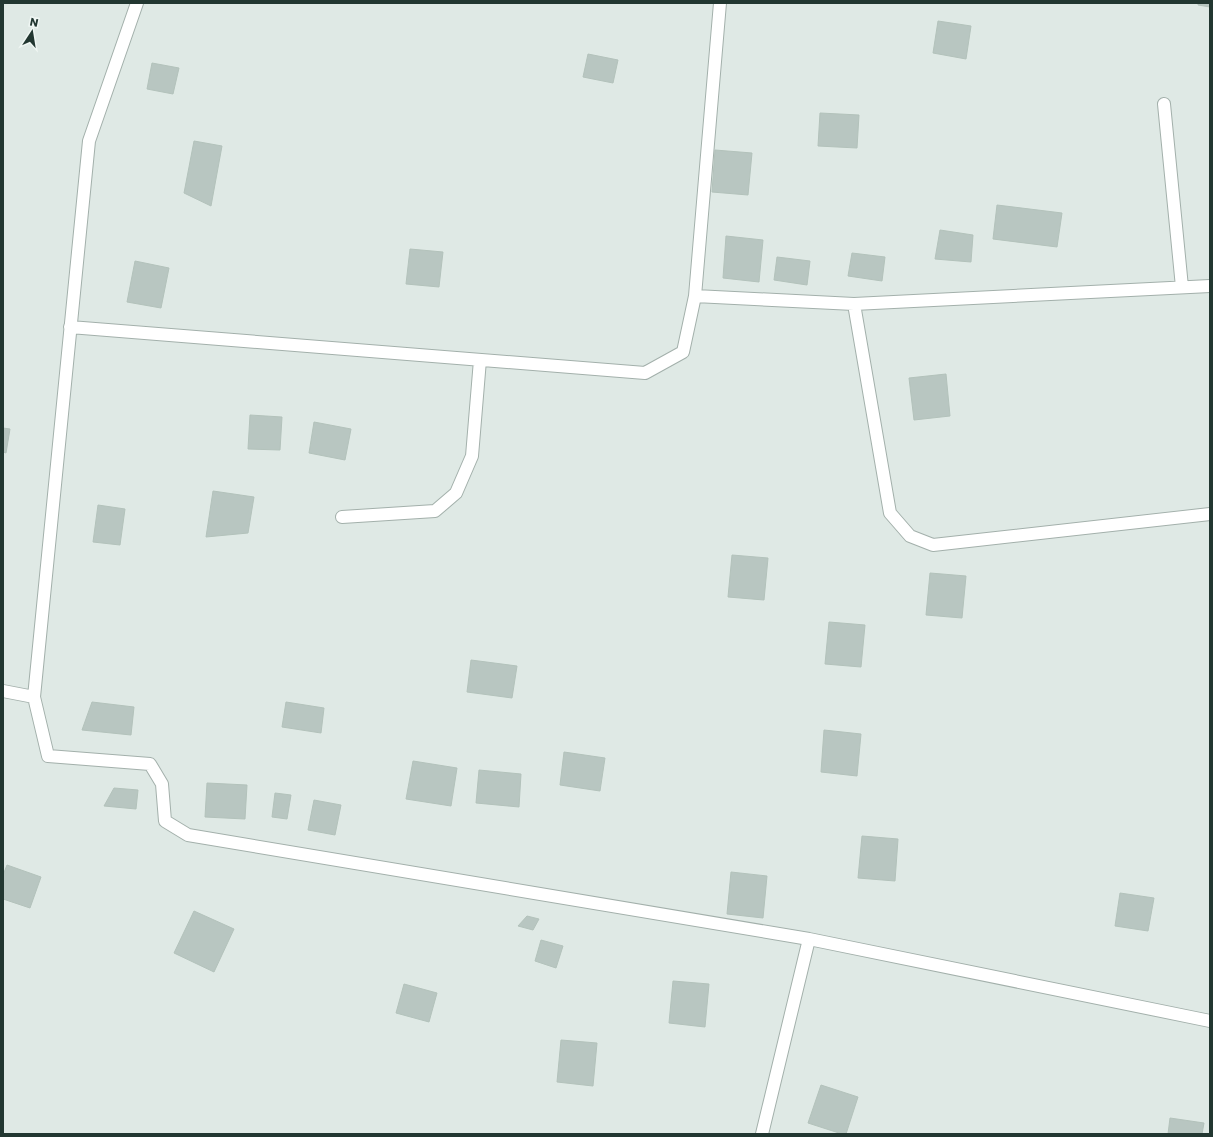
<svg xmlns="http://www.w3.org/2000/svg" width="1213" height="1137" viewBox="0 0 1213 1137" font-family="Poppins,sans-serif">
	<rect width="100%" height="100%" fill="#dfe9e5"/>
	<path fill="#b8c6c1" stroke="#b3c2bb" d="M1198,3H1210V7L1198,5Z
		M938,21L971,26L966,59L933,53Z
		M588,54L618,60L613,83L583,77Z
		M152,63L179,68L173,94L147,89Z
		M820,113L859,115L857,148L818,146Z
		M194,141L222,146L211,206L184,193Z
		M715,150L752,153L748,195L712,192Z
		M997,205L1062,213L1057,247L993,239Z
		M940,230L973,235L971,262L935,259Z
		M726,236L763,240L759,282L723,278Z
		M410,249L443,252L439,287L406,284Z
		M852,253L885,257L882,281L848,276Z
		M777,257L810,261L807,285L774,280Z
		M135,261L169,268L161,308L127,302Z
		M946,374L950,416L914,420L909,378Z
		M250,415L282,417L280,450L248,449Z
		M314,422L351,429L345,460L309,453Z
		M3,428L10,429L6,453L3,452Z
		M213,491L254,497L248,533L206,537Z
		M98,505L125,509L120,545L93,542Z
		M732,555L768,558L764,600L728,597Z
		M930,573L966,576L962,618L926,615Z
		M829,622L865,625L861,667L825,664Z
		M471,660L517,666L512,698L467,692Z
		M92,702L134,707L131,735L82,730Z
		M286,702L324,708L321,733L282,727Z
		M824,730L861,734L857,776L821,772Z
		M564,752L605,758L600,791L560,785Z
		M413,761L457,768L451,806L406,799Z
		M479,770L521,774L519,807L476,803Z
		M207,783L247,785L245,819L205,817Z
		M114,788L138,790L136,809L104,806Z
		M275,793L291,795L287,819L272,817Z
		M314,800L341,805L335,835L308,830Z
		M862,836L898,839L895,881L858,878Z
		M7,865L41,877L30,908L3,899V875Z
		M731,872L767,876L763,918L727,914Z
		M1120,893L1154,898L1148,931L1115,926Z
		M194,911L234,929L214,972L174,953Z
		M527,916L539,919L533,930L518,926Z
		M541,940L563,946L556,968L535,961Z
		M673,981L709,984L705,1027L669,1023Z
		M404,984L437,993L429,1022L396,1013Z
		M561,1040L597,1043L593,1086L557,1082Z
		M821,1085L858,1097L846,1134H842L808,1123Z
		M1170,1118L1204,1123L1202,1134H1168Z"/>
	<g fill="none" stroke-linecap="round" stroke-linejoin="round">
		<defs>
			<path id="street" d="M137,3L89,141L34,697L48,756L150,764L162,784L165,821L188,835L809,939L1210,1021
				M1164,104L1182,287
				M695,296L720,3
				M854,304L890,513L910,536L933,545L1210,514
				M70,327L645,373L683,352L695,296L854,304L1210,286
				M342,517L435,511L456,493L472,456L480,360
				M3,691L34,697
				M762,1134L809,939"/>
		</defs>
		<use href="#street" stroke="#a3b0ab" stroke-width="14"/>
		<use href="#street" stroke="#fff" stroke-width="12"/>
	</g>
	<rect width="1213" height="1137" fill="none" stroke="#223731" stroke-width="8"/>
	<g transform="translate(32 32) rotate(12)" stroke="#eff6f3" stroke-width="3" paint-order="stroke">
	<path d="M0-3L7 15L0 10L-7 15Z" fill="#223731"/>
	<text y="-6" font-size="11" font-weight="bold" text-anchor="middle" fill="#223731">N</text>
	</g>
</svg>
